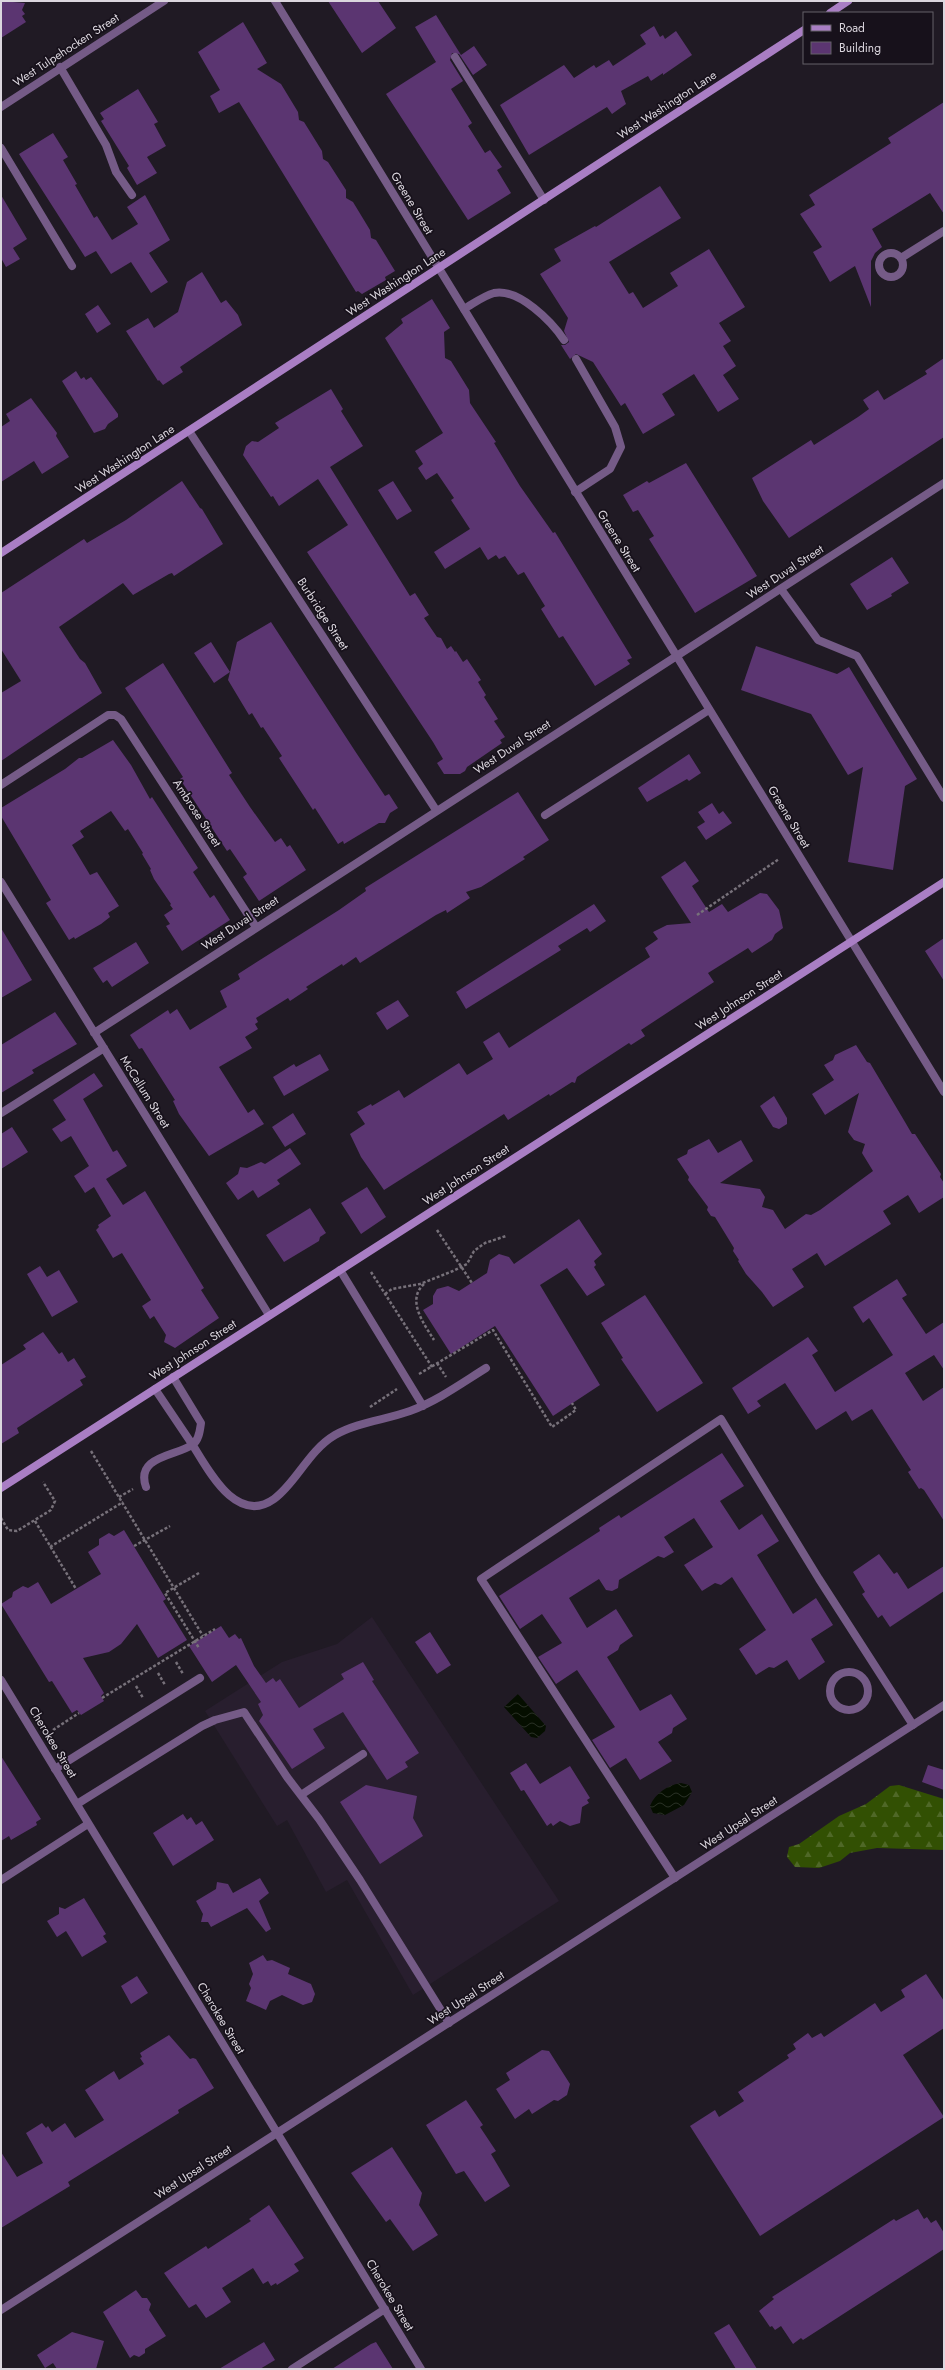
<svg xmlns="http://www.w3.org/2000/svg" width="945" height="2370" viewBox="0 0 945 2370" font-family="Jost,sans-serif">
	<defs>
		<pattern id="forest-firs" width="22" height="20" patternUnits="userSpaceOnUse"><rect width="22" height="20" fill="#325003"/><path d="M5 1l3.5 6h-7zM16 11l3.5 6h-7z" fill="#4f6827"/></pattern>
		<pattern id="water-waves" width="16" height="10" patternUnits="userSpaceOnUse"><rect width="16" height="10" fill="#050e00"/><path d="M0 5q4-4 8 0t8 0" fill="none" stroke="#293025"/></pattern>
	</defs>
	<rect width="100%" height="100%" fill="#201a24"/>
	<path fill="#281e2e" d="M372,1617L559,1901L413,1995L347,1880L326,1892L287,1820L277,1826L205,1711L282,1662L337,1644Z"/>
	<path fill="url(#forest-firs)" d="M899,1785L944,1799V1850L877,1848L850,1853L840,1861L819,1868L795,1867L787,1857L789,1847L799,1844L839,1816L866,1804L890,1786Z"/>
	<path fill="url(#water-waves)" d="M518,1694L546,1726L545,1731L537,1738L531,1737L504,1707Z
		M681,1783L689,1785L692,1792L684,1805L665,1815L653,1813L650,1806C655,1793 668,1785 681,1783Z"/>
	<path fill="#5b3571" d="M1,1L25,3L22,10L25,14L22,16L26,22L1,38Z
		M328,1H378L396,28L362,53Z
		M436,15L461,55L474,46L487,65L473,75L459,54L452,53L450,60L463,81L451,89L472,123L468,126L485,153L490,150L502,167L497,170L511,193L468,220L386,94L436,62L415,27Z
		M243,22L267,63L257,69L281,84L298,112L299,120L304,122L322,151L323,159L328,162L346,190V198L353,202L370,230L371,238L376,240L395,271L385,277L386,280L362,294L358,291L356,292L239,102L219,113L210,96L220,90L198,52Z
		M654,26L660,37L663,35L665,39L676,31L692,55L663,75V73L651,81L648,76L621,91L626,104L612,114L607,107L529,155L500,105L564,65L574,78L594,65L596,68L609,60L613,66L646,44L640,35Z
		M138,89L158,122L154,124L166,146L147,157L157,173L137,185L127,168L129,166L101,121L104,119L100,113Z
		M944,102V214L930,193L872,229L882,247L875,253L871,261V307L855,266L830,282L813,252L822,247L800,214L815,205L809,195L891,143L888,138Z
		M53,133L68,157L63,160L77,184L75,185L94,218L97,216L112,240L138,224L127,207L145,195L170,240L149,253L168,282L151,293L131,262L111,274L96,251L85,257L19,154Z
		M660,186L681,218L609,262L629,294L633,292L643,308L678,286L670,273L709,249L745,307L719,323L731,341L723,346L736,366L723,375L739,399L718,412L694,374L662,394L675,415L643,434L625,403L621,406L593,362L576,354L570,359L561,345H565L569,342L564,331L568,318L540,274L561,261L554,249L595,226L596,227Z
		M1,195L27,239L13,248L20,259L6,267L1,258Z
		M202,272L221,303L226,300L238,315L242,325L180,367L183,372L163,385L159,380L158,381L126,331L148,318L154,328L178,312L187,282Z
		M432,299L450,328L444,332L445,358L451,361L469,390L470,403L496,442L494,443L520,486L553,533L555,532L632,658L627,660L630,664L595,686L563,636L559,638L541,609L545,606L524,572L518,575L505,556L499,559L496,555L488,560L480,547L445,569L434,552L470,529L451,500L454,498L437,473L426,480L418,468L423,464L415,451L443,433L385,338L403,323L401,319Z
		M98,305L111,324L97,333L85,314Z
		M944,358V437L789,538L763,501L752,478L811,440L814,445L858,417L869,409L863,400L878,390L884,400L927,374L925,371Z
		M76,371L81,379L84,377L86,380L91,377L118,414V417L108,424L105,429L94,433L62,381Z
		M331,389L343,409L341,411L363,446L330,467L410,596L415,593L429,615L424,618L437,637L441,638L447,649L451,646L455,652L456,651L463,662L467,659L481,680L478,682L486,695L484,697L498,719L494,721L505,737L500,740L502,743L467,767L465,771L460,774H444L437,763L443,759L433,742L307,552L348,525L318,479L279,506L273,496L271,497L243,455L246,446L252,441L258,442L279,428L275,423Z
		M31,398L57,433L56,436L69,457L42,474L34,461L1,482V427L10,421L6,414Z
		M686,463L757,576L695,613L649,539L654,536L638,510L633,512L623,495L647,481L649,483Z
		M182,481L200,508L202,509L223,544L174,576L172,573L169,574L133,595L123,583L59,627L80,659L85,663L102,693L1,761V693L21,681L1,649V593L84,539L87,543L126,520Z
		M393,481L412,511L397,520L378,490Z
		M892,557L909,583L891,594L892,596L867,610L850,584Z
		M271,622L355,751L385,796L389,794L398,808L390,813L385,823H379L344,844L343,841L338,844L315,808L313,810L279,758L282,756L263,727L261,728L252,713L249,715L228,680L230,672L214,683L194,653L211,642L230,672L237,642Z
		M756,646L837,674L849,667L917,779L905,786L893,870L848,862L863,767L848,775L811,714L741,690Z
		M163,663L217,749L232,773L229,775L250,807L275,842L281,838L287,847L290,845L306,870L259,901L243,877L247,874L230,849L227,851L180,779L183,777L125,688Z
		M113,740L131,765L150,799L152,797L198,868L193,872L210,898L214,895L230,920L182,951L166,926L170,924L164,915L173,909L170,905L171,904L154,879L150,870L151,869L142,854L143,853L128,829L125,831L111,811L80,831L84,837L72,845L90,875L97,872L119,906L108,913L110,917L101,924L75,939L74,937L69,940L46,903L51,900L1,816V808L65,769L79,758H82Z
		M689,754L701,773L689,781L687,779L647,802L638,788Z
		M518,792L549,840L523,857L525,859L481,887L466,892L470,898L447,913L446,910L436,915L360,963L356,957L343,966L342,964L306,987L308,989L290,1001L288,998L256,1018L258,1022L255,1024L258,1029L245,1037L252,1048L219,1067L248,1113L254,1109L264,1124L209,1156L179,1114L173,1101L175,1100L142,1048L139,1049L130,1035L168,1010L170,1014L177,1009L190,1030L227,1007L220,991L240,979L238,974L339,910L366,891L365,888Z
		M712,803L719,814L723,811L732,823L706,840L697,827L705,822L698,812Z
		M685,861L699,881L692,886L709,912L722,904L728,912L760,893L767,894L779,910L783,928L775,934L772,940L752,953L748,948L708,973L714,982L641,1030L645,1036L631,1045L629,1043L577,1077L575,1083L572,1082L550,1096L549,1094L508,1120L504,1114L384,1190L361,1157L350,1134L365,1124L357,1112L371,1104L372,1106L399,1090L404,1098L459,1063L467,1075L493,1059L483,1042L499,1032L509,1048L650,957L645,948L658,939L653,932L667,925L691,923L661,877Z
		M594,904L606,921L590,932L587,928L558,946L561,950L466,1009L456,992Z
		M1,928L32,980L1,998Z
		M944,938V981L925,951Z
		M136,942L149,963L112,987L107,980L103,983L93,968Z
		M398,1000L409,1016L387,1030L376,1013Z
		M55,1012L77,1044L32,1070L34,1073L1,1093V1045Z
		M856,1045L867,1062L870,1063L905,1122L912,1134H915L941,1174L940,1177L944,1183V1197L919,1213L908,1195L883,1211L891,1224L825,1266L817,1253L792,1269L804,1287L773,1307L762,1292L746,1274L738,1261L739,1260L733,1251L734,1248L715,1217L711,1216L707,1210L708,1207L688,1180L689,1177L677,1159L687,1154L688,1150L709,1139L718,1153L741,1140L753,1161L720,1183L760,1189L765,1197L762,1207L773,1210L785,1229L806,1214L811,1215L820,1210L873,1171L862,1153L865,1144L854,1140L848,1132L859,1093L825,1115L812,1094L834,1080L824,1065L833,1060L835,1055Z
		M320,1054L329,1070L284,1096L273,1077L294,1064L296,1067Z
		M94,1073L103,1086L83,1099L113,1152L117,1150L127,1166L106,1179L123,1205L145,1191L204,1288L201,1290L219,1318L175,1348L164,1342L166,1335L154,1316L150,1319L142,1306L151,1300L122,1253L113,1258L96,1230L99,1227L98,1225L111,1216L94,1187L85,1193L74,1176L89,1166L71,1136L61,1142L52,1129L66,1120L53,1100Z
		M774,1096L787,1118V1124L779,1129L773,1127L760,1106Z
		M293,1113L306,1134L285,1147L272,1127Z
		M12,1127L28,1152L1,1169V1134Z
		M290,1148L301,1164L277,1180L280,1184L258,1198L253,1190L238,1200L226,1183L238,1174L240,1167L247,1168L261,1162L265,1164Z
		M367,1187L386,1217L361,1234L341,1203Z
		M310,1208L326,1233L320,1237L319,1241L284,1262L266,1235Z
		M579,1219L602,1254L594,1261L596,1265L594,1267L605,1285L587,1296L567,1268L540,1285L600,1385L553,1416L495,1326L451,1354L423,1310L433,1304V1296L437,1289L448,1286L459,1291L487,1273L490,1260L499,1254L509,1257L514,1264Z
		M40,1266L47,1277L59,1270L78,1302L52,1317L27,1274Z
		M897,1279L907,1295L902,1298L926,1334L944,1322V1370L934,1355L905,1373L923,1401L944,1387V1521L924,1490L921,1488L919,1489L908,1472L911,1470L872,1409L852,1421L846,1411L816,1430L785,1383L757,1401L761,1406L748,1414L732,1388L808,1337L818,1351L812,1355L835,1392L893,1355L869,1318L863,1323L853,1307Z
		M645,1295L703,1383L657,1412L621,1359L623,1358L601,1323Z
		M43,1332L59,1354L62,1352L68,1362L74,1358L86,1377L80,1380L83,1385L17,1428L19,1433L1,1444V1365L26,1349L23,1345Z
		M722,1453L744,1486L720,1501L739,1530L762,1514L779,1541L757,1555L793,1614L816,1598L833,1625L811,1639L825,1662L799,1680L787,1660L774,1668L769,1667L756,1675L739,1649L766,1630L732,1577L721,1585L715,1583L702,1591L684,1565L713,1547L694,1518L664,1537L674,1552L664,1558L658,1556L619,1580L618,1588L612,1591L606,1590L599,1579L569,1598L587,1628L616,1609L633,1636L620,1645L618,1650L607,1657L640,1711L671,1694L687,1719L673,1728L672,1733L658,1742L672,1761L640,1780L626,1758L610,1768L592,1740L615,1727L577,1670L556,1684L538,1657L562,1643L542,1614L520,1629L499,1596L600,1531L599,1528L619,1515L621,1518Z
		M124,1530L166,1599L163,1601L187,1640L158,1658L137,1624L121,1644L109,1652L83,1658L104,1693L101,1696L104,1701L81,1715L77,1710L72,1713L52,1681L49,1682L1,1604L12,1597L13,1592L23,1586L28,1588L38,1582L51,1604L101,1574L88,1552L99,1545V1539L109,1533L114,1536Z
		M879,1554L894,1574L897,1572L908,1589L944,1566V1591L890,1627L882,1615L878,1618L862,1594L865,1592L853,1572Z
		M221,1626L229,1638L235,1634L239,1639L241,1638L254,1666L266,1683L273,1678L276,1682L280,1679L299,1708L344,1679L341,1674L363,1662L374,1680L372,1681L419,1753L405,1762L408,1767L387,1780L343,1712L313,1729L325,1748L292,1769L259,1721L263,1715L258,1704L261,1702L236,1665L212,1682L189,1646Z
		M430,1632L451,1665L437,1674L415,1642Z
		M1,1756L41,1819L36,1822L37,1825L11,1840L9,1836L1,1841Z
		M526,1763L540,1784L570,1766L590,1798L587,1800L589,1803L582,1807L580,1823L570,1826L560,1821L553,1826L551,1823L547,1826L524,1790L521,1791L510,1773Z
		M928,1765L944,1770V1790L922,1782Z
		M366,1785L417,1796L413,1818L423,1836L380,1864L340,1802Z
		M183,1814L187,1820L191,1817L196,1825L202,1821L214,1840L173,1866L153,1833Z
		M260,1878L269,1893L259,1901L271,1929L266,1932L247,1908L211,1927L208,1922H201L203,1914L196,1901L216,1889L217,1882L228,1884L233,1893Z
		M84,1898L106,1934L103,1936L107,1942L82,1957L66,1931L57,1937L47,1921L59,1914V1907L65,1909Z
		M263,1955L267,1961L272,1960L290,1968L288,1974L311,1984L315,1994L312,2002L303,2005L282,1995L270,2001L266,2010L246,2001L251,1988L249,1984L253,1974L249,1963Z
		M926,1974L944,2001V2028L903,2055L944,2117L760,2236L690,2126L715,2110L719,2117L744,2101L738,2092L789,2058L787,2055L796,2049L793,2044L808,2033L812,2038L821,2033L824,2037L875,2003L881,2012L905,1997L901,1990Z
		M137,1976L148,1993L131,2004L121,1986Z
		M169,2035L190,2059L193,2058L196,2059L214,2088L178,2110L179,2113L68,2182L70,2186L1,2228V2152L17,2177L43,2163L26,2133L42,2123L46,2128L48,2126L52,2132L65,2123L75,2138L104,2120L85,2090L114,2071L119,2080L144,2064L140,2058L142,2057L140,2053Z
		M542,2050L549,2051L570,2084L567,2095L558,2101L554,2100L532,2114L529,2109L515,2119L496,2089L510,2080L506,2073Z
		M466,2100L483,2125L480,2127L496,2151L491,2154L510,2186L485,2202L464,2171L456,2174L426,2125Z
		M392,2147L422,2193L419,2205L438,2235L413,2251L390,2219L386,2222L351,2173Z
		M269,2205L304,2258L294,2264L299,2271L277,2285L276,2283L271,2286L268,2281L263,2284L253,2268L222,2288L231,2302L213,2314L206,2318L196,2304L189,2308L164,2273L206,2246L208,2249L251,2221L249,2219Z
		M918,2209L924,2219L927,2217L931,2223L936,2220L944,2233V2249L803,2340L801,2338L793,2344L781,2326L775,2330L772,2326L770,2327L759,2311L774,2299L772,2297L894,2219L896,2221Z
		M136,2290L142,2298H147L151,2304L149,2310L166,2336L145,2349V2353L139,2357L134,2355L130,2358L103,2312Z
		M729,2324L757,2369H736L714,2333Z
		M72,2332L104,2341L96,2369H57L53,2363L45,2368L37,2355Z
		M264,2342L275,2360L260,2369H219Z
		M376,2342L393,2369H332L371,2344Z"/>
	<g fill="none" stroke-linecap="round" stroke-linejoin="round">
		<path stroke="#77717a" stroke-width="2.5" stroke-dasharray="3 2" stroke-linecap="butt" d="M697,915L779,859
			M437,1230L472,1283
			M371,1272L432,1367
			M424,1284C406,1300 424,1324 434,1340
			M385,1294L392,1289L420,1284L453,1271L467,1264L474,1251L485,1243L506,1236
			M437,1363L446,1377
			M419,1374L493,1330L552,1427L576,1410L572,1403
			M370,1407L397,1389
			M91,1451L203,1636
			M119,1497L133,1489
			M1,1518L8,1530L17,1531L51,1510L55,1501L43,1482
			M35,1521L76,1589
			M134,1546L170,1526
			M50,1547L123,1502
			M199,1573L165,1593L199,1648
			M176,1662L183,1674
			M158,1673L165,1685
			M136,1686L143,1698
			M102,1698L215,1629
			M53,1730L79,1713"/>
		<path stroke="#755b87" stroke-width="8" d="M455,57L544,200
			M60,67L106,145L116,172L132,195
			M1,148L72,266
			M879 265a12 12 0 1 1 24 0a12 12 0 1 1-24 0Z
			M901,258L944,231
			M464,309C473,304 483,296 494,293C519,288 552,322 564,340
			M575,492L610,469L621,447L615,427L576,359
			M781,589L818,640L857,656L944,798
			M545,815L709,710
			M340,1270L423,1406
			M155,1389C167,1407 180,1426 192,1444C208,1469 236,1526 274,1499C297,1482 308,1451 335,1435C358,1422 385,1420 410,1411C437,1401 462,1383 486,1368
			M146,1487C135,1456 176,1456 192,1445C199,1441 200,1430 201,1423L173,1377
			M830 1691a19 19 0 1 1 38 0a19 19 0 1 1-38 0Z
			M55,1769L200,1678
			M301,1795L363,1754
			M77,1804L202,1726L215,1720L244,1712L287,1777L319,1819L360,1880L449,2023
			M675,1878L481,1579L721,1419L819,1579L913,1725"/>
		<path stroke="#755b87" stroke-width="8" d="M275,1L944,1092
			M1,107L164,1
			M189,431L436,810
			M1,785L108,715H115L121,719L256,927
			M1,882L269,1315
			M94,1033L944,483
			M1,1113L104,1048
			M1,1680L421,2369
			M1,1880L88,1824
			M1,2310L944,1705
			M292,2369L385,2309"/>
		<path stroke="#a97ec4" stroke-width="8" d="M830,13L848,1
			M1,553L804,30
			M1,1488L944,882"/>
	</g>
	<g text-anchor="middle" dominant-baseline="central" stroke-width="3.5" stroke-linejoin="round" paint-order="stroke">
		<g font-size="12" fill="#dbd6de" stroke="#17111b">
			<text transform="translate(66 50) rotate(-33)">West Tulpehocken Street</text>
			<text transform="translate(667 105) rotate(-33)">West Washington Lane</text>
			<text transform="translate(412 203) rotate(59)">Greene Street</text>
			<text transform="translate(396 282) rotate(-33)">West Washington Lane</text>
			<text transform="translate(125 459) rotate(-33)">West Washington Lane</text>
			<text transform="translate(619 541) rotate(58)">Greene Street</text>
			<text transform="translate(785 572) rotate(-33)">West Duval Street</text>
			<text transform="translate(323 614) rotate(57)">Burbridge Street</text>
			<text transform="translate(512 747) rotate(-33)">West Duval Street</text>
			<text transform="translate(197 813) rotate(57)">Ambrose Street</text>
			<text transform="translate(789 817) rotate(59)">Greene Street</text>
			<text transform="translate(240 923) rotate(-33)">West Duval Street</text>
			<text transform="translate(739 1000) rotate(-33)">West Johnson Street</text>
			<text transform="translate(145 1092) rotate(58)">McCallum Street</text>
			<text transform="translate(466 1175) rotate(-33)">West Johnson Street</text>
			<text transform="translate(193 1350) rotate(-33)">West Johnson Street</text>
			<text transform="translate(53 1742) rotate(59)">Cherokee Street</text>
			<text transform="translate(739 1823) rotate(-33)">West Upsal Street</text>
			<text transform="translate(466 1998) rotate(-33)">West Upsal Street</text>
			<text transform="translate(221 2018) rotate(59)">Cherokee Street</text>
			<text transform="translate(193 2172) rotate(-33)">West Upsal Street</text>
			<text transform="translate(390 2295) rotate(59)">Cherokee Street</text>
		</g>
	</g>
	<rect width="945" height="2370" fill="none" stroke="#dbd6de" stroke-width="4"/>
	<rect x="803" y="12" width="130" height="52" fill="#17111b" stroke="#656069"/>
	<rect x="811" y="25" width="20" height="6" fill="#a97ec4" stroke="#656069"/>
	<text x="839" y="32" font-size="12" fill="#dbd6de">Road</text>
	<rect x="811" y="42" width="20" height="12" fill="#5b3571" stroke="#656069"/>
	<text x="839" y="52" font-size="12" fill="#dbd6de">Building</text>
</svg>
